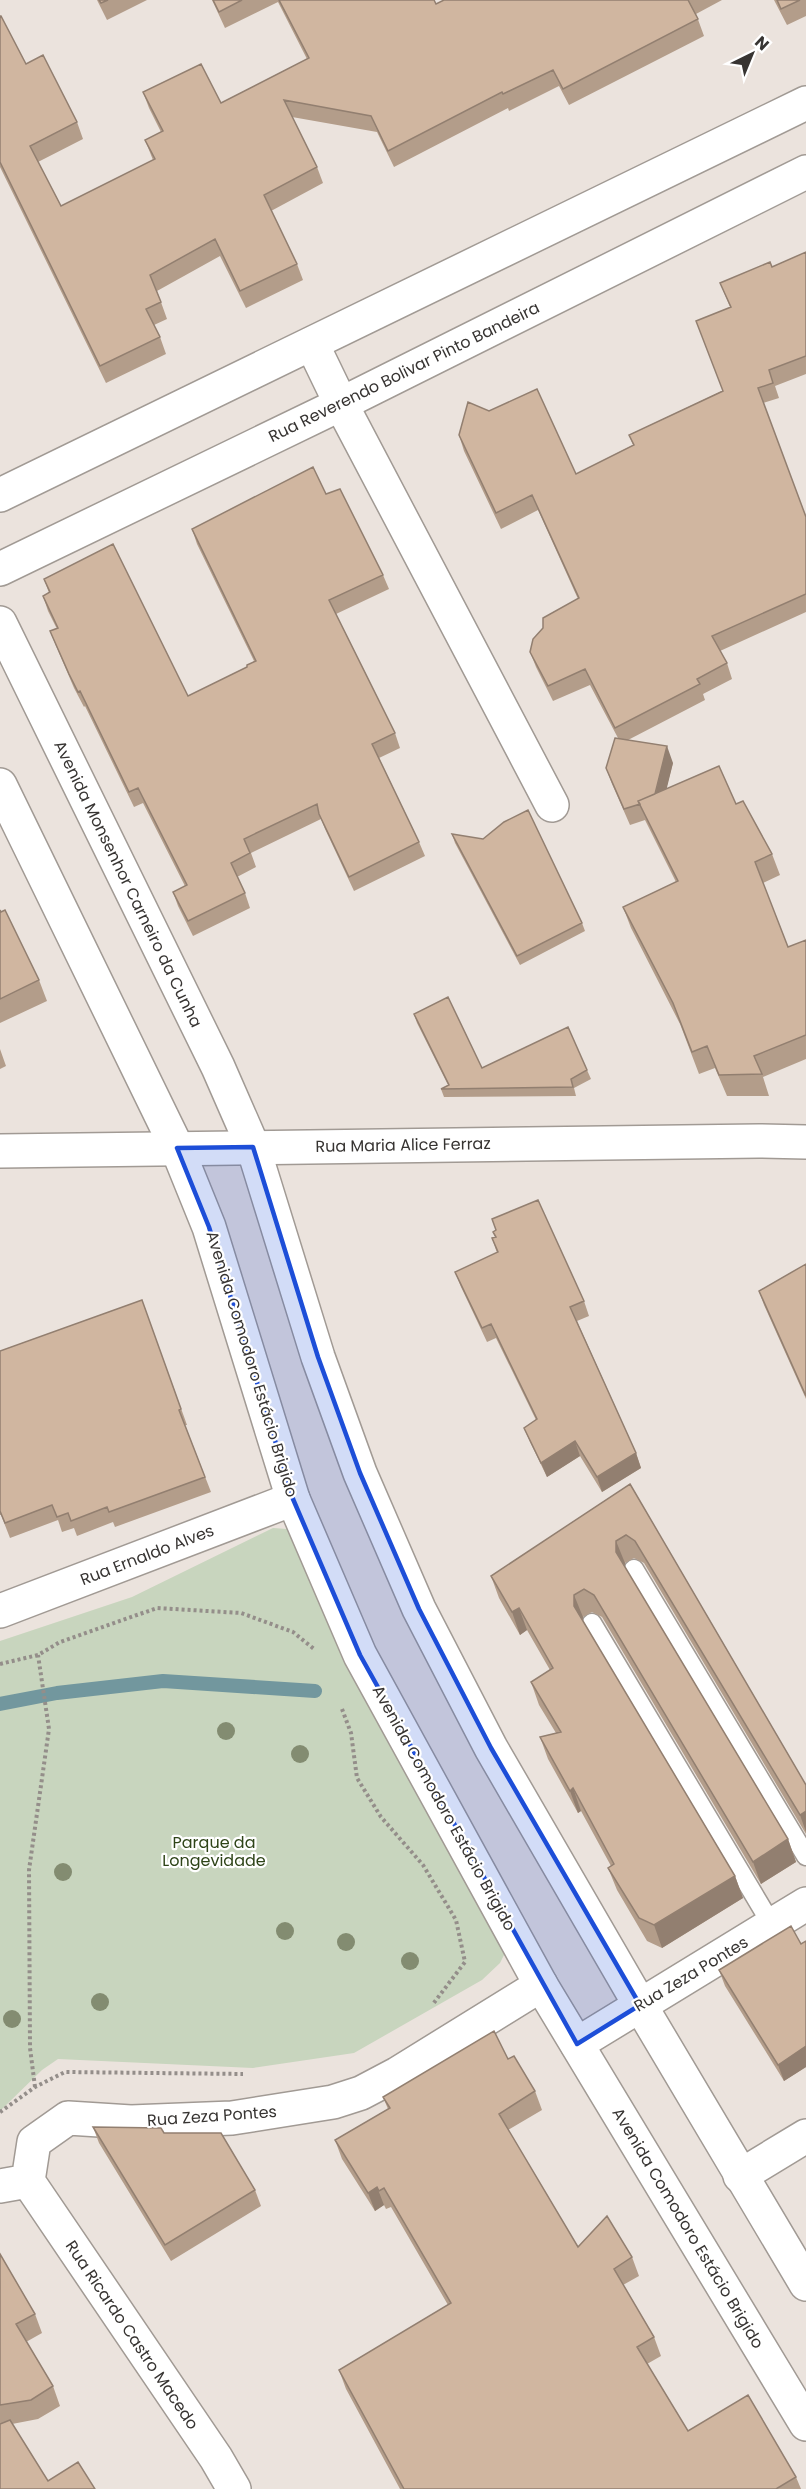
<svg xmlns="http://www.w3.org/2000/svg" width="806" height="2489" viewBox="0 0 806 2489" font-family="Poppins,sans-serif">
	<rect width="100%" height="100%" fill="#ebe3dd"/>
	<path fill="#c8d5be" d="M273,1528L287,1529L294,1537L510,1943L500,1963L482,1980L354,2053L253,2068L58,2059L42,2070L0,2111V1641L132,1597Z"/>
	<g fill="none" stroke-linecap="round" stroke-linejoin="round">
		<path stroke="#72979e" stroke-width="14" d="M0,1704L57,1693L163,1681L315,1691"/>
		<defs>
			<path id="service" d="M634,1569L806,1856
				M592,1623L772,1925"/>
			<path id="minor" d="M341,404L552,805
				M0,1611L293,1499
				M577,2044L806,1904
				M740,2176L806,2136
				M28,2181L34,2142L68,2118L131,2122L232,2118L333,2102L361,2093L397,2074L541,1985
				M28,2181L216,2458L234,2489
				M0,2186L28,2181"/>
			<path id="tertiary" d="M312,344L341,404
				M0,495L806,103
				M0,569L341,404L806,172
				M0,1151L759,1141L806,1142"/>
			<path id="secondary" d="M0,623L218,1067L253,1147L318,1357L360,1473L419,1609L491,1748L640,2005L806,2284
				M0,785L177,1148L209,1227L293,1499L360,1655L541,1985L806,2424"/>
		</defs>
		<use href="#service" stroke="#a19a94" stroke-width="21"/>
		<use href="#minor" stroke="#a19a94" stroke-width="36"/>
		<use href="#tertiary" stroke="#a19a94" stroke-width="36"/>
		<use href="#secondary" stroke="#a19a94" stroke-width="36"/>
		<path stroke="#948e8a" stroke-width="4" stroke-dasharray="3 3" stroke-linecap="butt" d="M0,1664L38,1655L60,1642L157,1608L241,1613L293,1632L314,1649
			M342,1709L351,1733L357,1778L381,1817L423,1865L456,1920L465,1962L433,2004
			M35,2087L30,2048L29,1870L49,1729L38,1655
			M0,2112L35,2087L65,2072L243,2074"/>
		<use href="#service" stroke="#fff" stroke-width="18"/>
		<use href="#minor" stroke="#fff" stroke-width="33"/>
		<use href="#tertiary" stroke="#fff" stroke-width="33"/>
		<use href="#secondary" stroke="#fff" stroke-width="33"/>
	</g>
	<g fill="#838c71">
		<circle cx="226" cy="1731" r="9"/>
		<circle cx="300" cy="1754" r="9"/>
		<circle cx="63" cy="1872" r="9"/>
		<circle cx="285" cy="1931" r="9"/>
		<circle cx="346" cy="1942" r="9"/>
		<circle cx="410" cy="1961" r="9"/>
		<circle cx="100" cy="2002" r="9"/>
		<circle cx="12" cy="2019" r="9"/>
	</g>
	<path fill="#b39d8a" d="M97,0H147L107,20Z
		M212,0H434L436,4L444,0H722L696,14L704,36L569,105L559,86L509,111L508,108L394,167L377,132L292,117L317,167L323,183L271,211L297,264L303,280L246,308L220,256L157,291L167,319L154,325L160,337L166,354L106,383L0,167V16L26,64L77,122L83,139L38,162L61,206L153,160L145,140L161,132L149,108L143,92L221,103L307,59L278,2L225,28Z
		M774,0H806V16L787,25Z
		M806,252V374L775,386L779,398L763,403L806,517V612L720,651L727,663L732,679L703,694L705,700L628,740L673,763L666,789L736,804L772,854L780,875L763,883L788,947L806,940V1059L763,1077L769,1096H727L715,1068L699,1074L680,1024L631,928L623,907L676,882L645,820L630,825L612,784L606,768L618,738L590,685L553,701L536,667L530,652L578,599L538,510L501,529L464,451L459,435L576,474L633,445L629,435L722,391L730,307L720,283L772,267Z
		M326,494L383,575L389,589L336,614L395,733L400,748L379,758L419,842L425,856L354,891L325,829L321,819L251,853L256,867L237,877L245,893L250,908L193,936L178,906L173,892L185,886L143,803L134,807L85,706L84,707L74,688L56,646L50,631L57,629L48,611L43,596L49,593L44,579L188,696L247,667L254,661L197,544L192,529Z
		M452,834L582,923L585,931L520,965L455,843Z
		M0,910L39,980L47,1001L0,1023Z
		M414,1014L482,1068L587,1070L591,1079L574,1088L576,1096L444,1097L441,1089L448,1085L417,1023Z
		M0,1049L6,1066L0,1069Z
		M493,1232L584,1301L589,1316L577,1321L636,1453L641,1468L602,1492L580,1456L547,1477L530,1442L524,1428L536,1420L496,1338L487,1342L461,1287L455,1272L497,1253L492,1238L495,1237Z
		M806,1264V1399L764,1305L759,1291Z
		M142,1300L187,1425H185L211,1492L115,1527L113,1522L77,1536L74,1528L62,1532L58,1520L10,1538L1,1515H0V1351Z
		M630,1484L806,1785V1834L644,1563L634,1558L625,1563L624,1566L788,1839L796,1862L761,1884L602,1617L592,1612L583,1617L582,1620L735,1876L743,1898L662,1948L647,1941L617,1890L608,1868L611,1866L581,1811L578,1813L548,1759L540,1737L556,1733L539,1705L531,1682L550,1670L527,1630L520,1635L499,1598L491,1576Z
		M806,1941V2067L784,2081L725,1986L719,1970L801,1944Z
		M508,2059L535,2091L542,2110L508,2130L578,2247L632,2257L639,2276L623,2285L654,2337L661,2356L647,2364L688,2431L796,2477L801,2489H400L346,2389L339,2370L448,2305L391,2207L386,2209L384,2205L375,2211L342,2159L335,2140L388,2109L383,2097Z
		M93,2127L164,2133L255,2190L261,2206L171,2261L99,2143Z
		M0,2254L35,2314L42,2333L26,2342L53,2386L60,2406L38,2419L12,2424L48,2481L0,2489Z"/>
	<path fill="#927f70" d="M667,746L673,763L660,816L654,800Z
		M575,1441L580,1456L547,1477L541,1463Z
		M636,1453L641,1468L602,1492L597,1477Z
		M616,1541L625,1563L624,1575L616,1552Z
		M574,1595L583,1617L582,1629L574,1606Z
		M519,1608L527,1630L520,1635L512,1612Z
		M573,1788L581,1811L578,1813L570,1791Z
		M806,1811V1832L800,1815Z
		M788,1839L796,1862L761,1884L753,1862Z
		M735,1876L743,1898L662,1948L654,1925Z
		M806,2046V2067L784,2081L778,2065Z
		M377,2187L384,2205L375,2211L368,2193Z"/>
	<path fill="#d0b6a0" stroke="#927f70" stroke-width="1.5" d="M99,0H108L101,3Z
		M213,0H242L219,12Z
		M279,0H434L436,4L444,0H688L698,19L563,89L553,70L503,94L502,92L388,151L371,116L284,100L317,167L264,195L297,264L240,291L215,239L150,275L161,302L146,309L160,337L100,366L0,162V16H1L26,64L43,55L77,122L30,146L61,206L155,159L145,140L163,131L143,92L201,64L221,103L309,58Z
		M777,0H800L781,9Z
		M806,252V356L769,370L773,383L758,388L806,517V594L712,636L727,663L697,679L700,684L615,728L585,669L548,686L530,652L533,639L543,628V618L579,598L532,495L496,513L459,435L468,402L489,411L537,389L576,474L634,445L629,435L723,391L696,321L731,307L720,283L770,262L772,267Z
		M313,467L326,494L340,489L383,575L329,600L395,733L372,744L419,842L349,877L319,814L317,804L244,839L250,853L231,863L245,893L188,921L173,892L187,885L138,788L129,792L80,691L78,692L69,674L50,631L58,628L43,596L50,592L44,579L113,544L188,696L247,667V665L256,661L192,529Z
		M615,738L667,746L655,794L638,801L640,804L624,809L606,768Z
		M719,766L736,804L743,801L772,854L755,862L788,947L806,940V1035L754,1056L762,1074L719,1075L707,1046L692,1052L673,1003L623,907L678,881L638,801Z
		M528,810L582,923L517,956L452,834L483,839L504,822Z
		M0,910L1,912L5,910L39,980L0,999Z
		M448,997L482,1068L568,1027L587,1070L571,1079L573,1087L441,1089L449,1085L414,1014Z
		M538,1200L584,1301L570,1307L636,1453L597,1477L575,1441L541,1463L524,1428L537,1419L491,1324L482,1328L455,1272L498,1252L492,1238L496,1237L493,1232L496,1230L492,1219Z
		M806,1264V1396L759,1291Z
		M142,1300L181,1409L179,1410L205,1477L109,1512L107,1507L71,1521L68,1513L57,1517L52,1505L5,1523L0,1511V1351Z
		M630,1484L806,1785V1811L800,1815L635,1541L626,1535L616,1541V1552L788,1839L753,1862L594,1595L584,1589L574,1595V1606L735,1876L654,1925L639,1918L608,1868L614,1864L573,1788L570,1791L540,1737L561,1732L531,1682L553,1668L519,1608L512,1612L491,1576Z
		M791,1926L801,1944L806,1941V2046L778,2065L719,1970Z
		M494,2031L508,2059L514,2056L535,2091L499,2114L578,2247L607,2216L632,2257L614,2269L654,2337L637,2347L688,2431L748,2395L796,2477L776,2489H404L339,2370L451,2303L384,2188L379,2191L377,2187L368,2193L335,2140L390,2108L383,2097Z
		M93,2127L161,2128L164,2133H221L255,2190L165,2245Z
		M0,2254L35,2314L16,2324L53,2386L31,2400L0,2405Z
		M10,2420L48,2481L78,2462L95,2489H0V2424Z"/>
	<path fill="#1d4ed8" fill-opacity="0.2" stroke="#1d4ed8" stroke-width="4.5" stroke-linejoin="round" d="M253,1147L318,1357L360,1473L419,1609L491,1748L640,2005L577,2044L360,1655L293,1499L209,1227L177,1148Z"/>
	<g text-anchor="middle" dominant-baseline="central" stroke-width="4.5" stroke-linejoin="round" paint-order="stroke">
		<g font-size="16" fill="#373432" stroke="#fff">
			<text transform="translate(404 372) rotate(-26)">Rua Reverendo Bolivar Pinto Bandeira</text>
			<text transform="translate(128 884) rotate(64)">Avenida Monsenhor Carneiro da Cunha</text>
			<text transform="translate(403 1145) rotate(-1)">Rua Maria Alice Ferraz</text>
			<text transform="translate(252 1364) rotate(73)">Avenida Comodoro Estácio Brigido</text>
			<text transform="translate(147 1555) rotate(-21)">Rua Ernaldo Alves</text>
			<text transform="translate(444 1808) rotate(61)">Avenida Comodoro Estácio Brigido</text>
			<text transform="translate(691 1974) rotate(-31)">Rua Zeza Pontes</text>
			<text transform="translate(212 2116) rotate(-4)">Rua Zeza Pontes</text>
			<text transform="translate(688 2228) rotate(59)">Avenida Comodoro Estácio Brigido</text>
			<text transform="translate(132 2335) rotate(56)">Rua Ricardo Castro Macedo</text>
		</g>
		<g font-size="16" fill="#2e4418" stroke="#fff">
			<text x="214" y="1842">Parque da<tspan x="214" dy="18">Longevidade</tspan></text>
		</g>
	</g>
	<g transform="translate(752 54) rotate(43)" stroke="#ffffff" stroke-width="4.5" paint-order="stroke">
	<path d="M0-4.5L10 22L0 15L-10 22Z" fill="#373432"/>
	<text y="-9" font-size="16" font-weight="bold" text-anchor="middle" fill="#373432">N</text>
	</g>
</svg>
